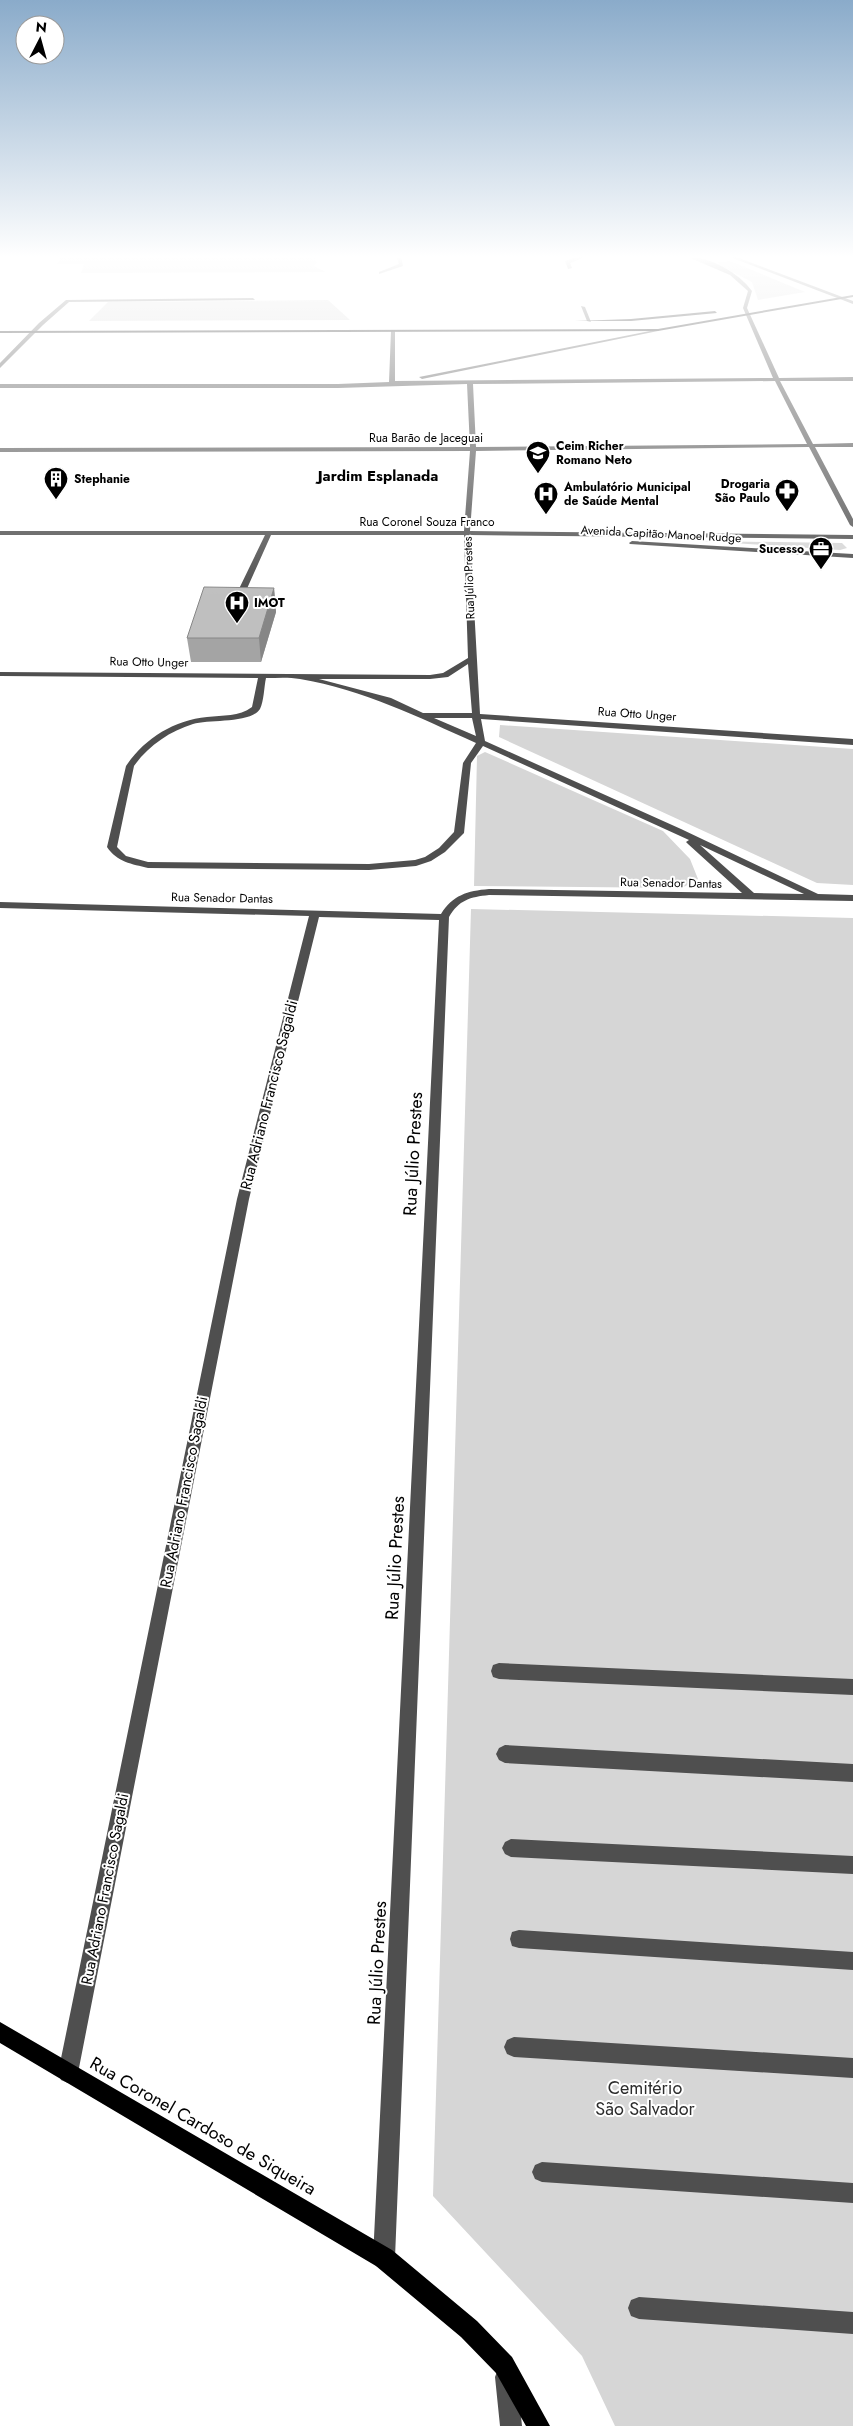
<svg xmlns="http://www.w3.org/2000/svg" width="853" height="2426" viewBox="0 0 853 2426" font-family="Jost,sans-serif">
	<rect width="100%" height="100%" fill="#fff"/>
	<path fill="#d6d6d6" d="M61,257H313L317,262L314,266L326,272L81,273L84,264H57Z
		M730,261L805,292L758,300L752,282L719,265L718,262Z
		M328,300L350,320L89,321L108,302Z
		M700,541L842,543L847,548L840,550Z
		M500,725L853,749V885L817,883L499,737Z
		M485,752L663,831L690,859L698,879L682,888L474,886L477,756Z
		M471,909L853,918V2426H615L582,2356L433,2196Z"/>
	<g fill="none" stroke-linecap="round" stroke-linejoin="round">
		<path fill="#4f4f4f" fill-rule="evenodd" d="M401,257L403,266L379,274V272L399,264L397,258Z
			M578,257H585L570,263L572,268L568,269L565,261Z
			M688,257C711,257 739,273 752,291L747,308L779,378L853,377V381H780L813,444L853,443V447H815L853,519V527L850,525L809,447L476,451L470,531L853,535V539L470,535L480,714L853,739V745L481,719L485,741L681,829L818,894L853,895V901L489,895C470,897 459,900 449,917L395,2258L392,2266L384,2269L376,2266L373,2258L439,920L319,917L249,1199L78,2073L75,2080L68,2083L61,2080L58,2073L237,1199L309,916L0,908V902L441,914C453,895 467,891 489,889L742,893L688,844L686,842L689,840L483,746L471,763L464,833L445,852L431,861L416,866L369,870L148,868C132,864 117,862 107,847L126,766C144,739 174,720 207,717C223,715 239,717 252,707L258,678L0,676V672L430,675L443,673L468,658L464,535H271L245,593L241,595L237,593L265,535H0V531H464L470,451L0,452V448L470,447L467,384L338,388H0V384H338L389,382L391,331L393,330L395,331V381L773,378L743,308L748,291L730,275ZM775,381L807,444L476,447L473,384ZM468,664L472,713H423L391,698L319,679H430L448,677ZM266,678C277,678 289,677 300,679C364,690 418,717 476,743L463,763L454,832L439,848L425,857L415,860L369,864L148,862L126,856L117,847L134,766C148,746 170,731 193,724C209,719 250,724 260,709C264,701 264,687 266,678ZM434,718H472L476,736ZM700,845L804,894L754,893Z
			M730,257H736L853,301V304Z
			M253,298L255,300L69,302L43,325L0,368V363L39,323L66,300Z
			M581,306L585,307L591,322L587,321Z
			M660,329L658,331L422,379L419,377Z
			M632,541L853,554V558L630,544L629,543Z
			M499,1663L853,1679V1695L499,1679L493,1677L491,1671L493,1665Z
			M505,1745L853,1764V1782L505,1763L499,1760L496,1754L499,1748Z
			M511,1839L853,1856V1874L511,1857L505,1854L502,1848L505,1842Z
			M519,1930L853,1952V1970L519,1948L512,1946L510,1939L512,1932Z
			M514,2037L853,2058V2078L514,2057L507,2054L504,2047L507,2040Z
			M542,2162L853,2183V2203L542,2182L535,2179L532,2172L535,2165Z
			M639,2297L853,2312V2334L639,2319L631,2316L628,2308L631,2300Z
			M506,2366L514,2369L517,2377L522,2426H500L495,2377L498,2369Z"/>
		<path fill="#000" fill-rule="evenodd" d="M853,295V297L658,331L0,333V331L658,329Z
			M715,311L717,313L631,321H575L631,319Z
			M0,2022L392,2250L477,2321L512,2357L550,2426H526L496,2373L461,2337L376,2266L0,2043Z"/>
	</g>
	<path fill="#a4a4a4" d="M274,588L276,612L261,662H191L187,638Z"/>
	<path fill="#868686" d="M274,588L276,612L261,662L259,638Z"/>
	<path fill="#bfbfbf" stroke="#868686" d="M204,587L274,588L259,638H187Z"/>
	<linearGradient id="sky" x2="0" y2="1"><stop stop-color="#8aabca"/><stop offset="0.43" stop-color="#fff"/><stop offset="1" stop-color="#fff" stop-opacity="0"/></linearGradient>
	<rect width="853" height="597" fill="url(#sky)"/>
	<defs>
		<symbol id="school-pin" viewBox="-11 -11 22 30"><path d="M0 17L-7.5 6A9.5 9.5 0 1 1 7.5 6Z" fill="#000" stroke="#fff"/><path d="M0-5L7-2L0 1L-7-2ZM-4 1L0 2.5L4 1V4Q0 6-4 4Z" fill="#fff"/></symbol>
		<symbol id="building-pin" viewBox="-11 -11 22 30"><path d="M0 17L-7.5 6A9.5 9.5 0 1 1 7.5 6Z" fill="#000" stroke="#fff"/><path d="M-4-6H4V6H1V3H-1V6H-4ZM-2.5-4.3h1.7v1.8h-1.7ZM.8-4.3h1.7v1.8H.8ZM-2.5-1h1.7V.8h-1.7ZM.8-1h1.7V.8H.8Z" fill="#fff"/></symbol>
		<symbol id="pharmacy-pin" viewBox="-11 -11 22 30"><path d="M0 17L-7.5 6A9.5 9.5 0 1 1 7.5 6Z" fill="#000" stroke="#fff"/><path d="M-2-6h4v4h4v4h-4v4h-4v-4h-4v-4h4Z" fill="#fff"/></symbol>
		<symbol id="hospital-pin" viewBox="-11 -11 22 30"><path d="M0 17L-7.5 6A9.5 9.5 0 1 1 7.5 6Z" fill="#000" stroke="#fff"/><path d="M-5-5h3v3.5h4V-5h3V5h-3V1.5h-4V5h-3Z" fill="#fff"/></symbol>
		<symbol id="office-pin" viewBox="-11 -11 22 30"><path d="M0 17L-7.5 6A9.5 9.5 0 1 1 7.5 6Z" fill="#000" stroke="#fff"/><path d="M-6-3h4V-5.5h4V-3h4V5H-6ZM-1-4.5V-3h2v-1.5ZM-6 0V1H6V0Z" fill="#fff"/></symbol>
	</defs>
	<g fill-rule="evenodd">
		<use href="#school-pin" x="524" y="439" width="28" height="38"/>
		<use href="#building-pin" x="42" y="465" width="28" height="38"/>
		<use href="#pharmacy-pin" x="773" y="477" width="28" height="38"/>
		<use href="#hospital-pin" x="532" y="480" width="28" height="38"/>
		<use href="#office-pin" x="807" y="535" width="28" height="38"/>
		<use href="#hospital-pin" x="223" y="589" width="28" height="38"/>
	</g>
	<g text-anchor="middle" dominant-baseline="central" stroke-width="4" stroke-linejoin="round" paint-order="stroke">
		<g font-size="12" fill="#000" stroke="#fff">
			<text x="426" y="438">Rua Barão de Jaceguai</text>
			<text x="427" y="522">Rua Coronel Souza Franco</text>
			<text transform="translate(661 534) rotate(3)">Avenida Capitão Manoel Rudge</text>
			<text transform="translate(469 578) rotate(-92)">Rua Júlio Prestes</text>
			<text transform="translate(149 662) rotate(1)">Rua Otto Unger</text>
			<text transform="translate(637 714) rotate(4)">Rua Otto Unger</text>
			<text transform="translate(671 883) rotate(1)">Rua Senador Dantas</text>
			<text transform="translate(222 898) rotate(1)">Rua Senador Dantas</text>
		</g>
		<g font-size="12" font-weight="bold" fill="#000" stroke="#fff" text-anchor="start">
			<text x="556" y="446">Ceim Richer<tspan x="556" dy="14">Romano Neto</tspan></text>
			<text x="74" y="479">Stephanie</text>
			<text x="770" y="484" text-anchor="end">Drogaria<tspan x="770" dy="14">São Paulo</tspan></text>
			<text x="564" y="487">Ambulatório Municipal<tspan x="564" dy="14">de Saúde Mental</tspan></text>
			<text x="804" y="549" text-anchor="end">Sucesso</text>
			<text x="254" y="603">IMOT</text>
		</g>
		<g font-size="15" font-weight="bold" fill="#000" stroke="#fff">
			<text x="378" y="476">Jardim Esplanada</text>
		</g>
		<g font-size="15" fill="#000" stroke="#fff">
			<text transform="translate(269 1095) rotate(-76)">Rua Adriano Francisco Sagaldi</text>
			<text transform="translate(184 1492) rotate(-79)">Rua Adriano Francisco Sagaldi</text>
			<text transform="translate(105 1889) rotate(-79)">Rua Adriano Francisco Sagaldi</text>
		</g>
		<g font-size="18" fill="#000" stroke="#fff">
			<text transform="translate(413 1154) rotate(-87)">Rua Júlio Prestes</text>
			<text transform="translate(395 1558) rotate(-87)">Rua Júlio Prestes</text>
			<text transform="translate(377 1963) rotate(-87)">Rua Júlio Prestes</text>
			<text transform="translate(203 2126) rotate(30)">Rua Coronel Cardoso de Siqueira</text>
		</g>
		<g font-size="18" fill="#2d2d2d" stroke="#fff">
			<text x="645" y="2088">Cemitério<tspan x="645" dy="21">São Salvador</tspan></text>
		</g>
	</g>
	<g transform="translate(40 40) rotate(6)"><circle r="24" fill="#ffffff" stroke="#999999"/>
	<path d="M0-4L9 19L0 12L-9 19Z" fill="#000000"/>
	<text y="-8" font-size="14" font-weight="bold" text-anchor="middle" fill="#000000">N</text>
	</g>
</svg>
